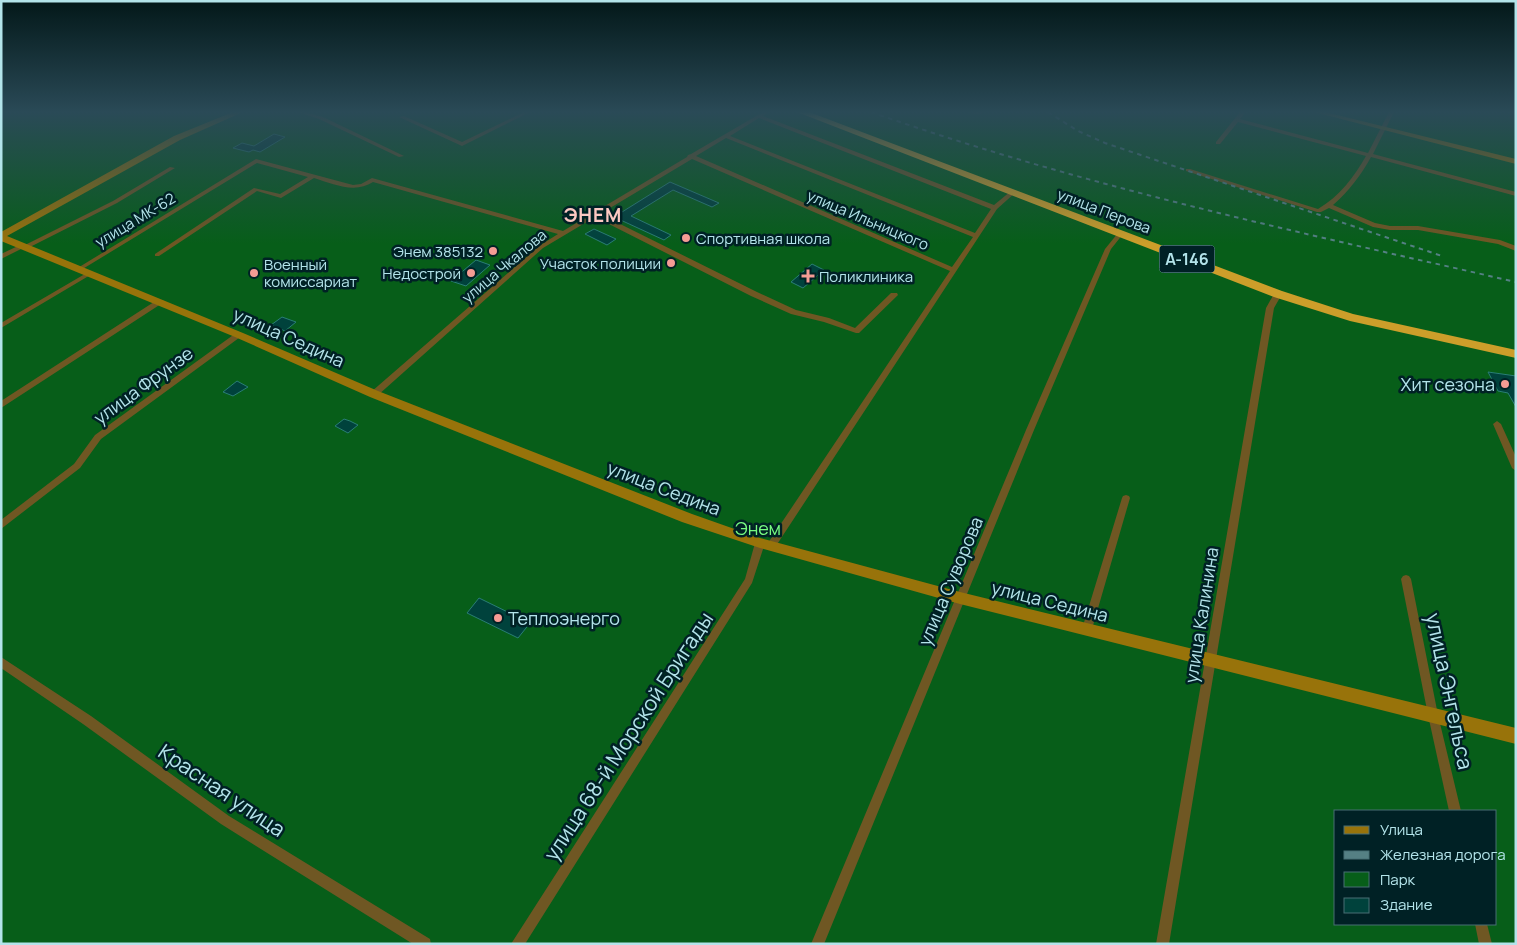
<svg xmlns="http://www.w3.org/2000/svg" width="1517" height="945" viewBox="0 0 1517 945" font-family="Manrope,sans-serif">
	<rect width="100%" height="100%" fill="#062b2e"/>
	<path fill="#075e19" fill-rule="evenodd" d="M1,112H1516V944H1ZM1336,811H1496V924H1336Z"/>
	<path fill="#00423c" stroke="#297e75" d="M274,134L285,137L260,152L253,150L249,152L233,148L242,143L254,146Z
		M670,182L719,203L712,207L673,190L631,216L671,235L664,240L614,217Z
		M594,229L616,239L607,245L585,234Z
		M476,260L490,265L466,286L451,281Z
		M812,264L824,270L803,288L791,282Z
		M282,317L296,322L285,331L271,325Z
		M1488,372L1516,376V407L1508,393L1498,391Z
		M237,381L248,387L233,396L223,392Z
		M344,419L350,421L358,425L348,433L335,426Z
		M479,598L530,623L518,638L467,613Z"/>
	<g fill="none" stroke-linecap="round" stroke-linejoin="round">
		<path fill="#6f5723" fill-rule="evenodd" d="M298,112H305L323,117L404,156L399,157L319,119Z
			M524,112H530L462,146L399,117L404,116L462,142Z
			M763,112H769L763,116L994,205L1011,191L1016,192L997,209L774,549L771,550L768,549L766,546L768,543L950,271L692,159L600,214L757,292L796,310L829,318L855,328L891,293H897L898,295L859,333H856L824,322L791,314L751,296L595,217L543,248L377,396H371L370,394L371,392L539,246L558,234L373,182C355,194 333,184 314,178L281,198L257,191L159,256H155V254L254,188L280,194L308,177L257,163L81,270H77L76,269L256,159L353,185L361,184L372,178L563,231L687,157L688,155L691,154ZM759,118L991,209L975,233L730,136ZM726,138L973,237L952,267L696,156Z
			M970,112H984C981,115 973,115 970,112Z
			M1240,112H1246L1240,119L1368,153L1389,112H1394L1373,154L1516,192V196L1371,157C1361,175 1349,191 1333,205L1375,223L1390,226H1418L1500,240L1516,246V251L1498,244L1418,230H1390L1373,227L1329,208L1321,212H1317L1186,171V169H1190L1318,209C1340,196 1354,177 1366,156L1238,122L1220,144H1216V142Z
			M170,167L175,168L117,203L28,248H23L1,259V254L20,245H25L113,201Z
			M1120,232L1123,234L1111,249L1034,430L824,944H811L1026,430L1105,249L1118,233Z
			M90,271L93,273L92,274L1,328V323Z
			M1275,292H1278L1282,294L1274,308L1169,944H1156L1266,308Z
			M157,300H163L164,302L1,408V401Z
			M236,333H239L243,335L101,439L80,468L1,529V520L74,464L95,435Z
			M1497,421L1501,424L1516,457V471L1512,468L1493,424Z
			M1126,495L1129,496L1130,498L1092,629L1091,632L1087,633L1083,632L1082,629L1122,498L1123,496Z
			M760,539L763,540L765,543L752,583L525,944H511L745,579L755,543L757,540Z
			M1406,575L1409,576L1411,579L1438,715L1461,811H1449L1428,715L1401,579L1403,576Z
			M1,657L91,716L229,816L430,939L431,944H413L221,824L83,724L1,668Z
			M1475,924H1487L1492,944H1479Z"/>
		<path fill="#98730a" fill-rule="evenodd" d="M233,112H243L180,140L7,236L243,333L378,391L692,514L760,538L960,592L1516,728V744L960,604L760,548L682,522L370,397L235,337L1,241V232L174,136Z
			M1314,112H1325L1516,159V164Z"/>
		<path fill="#cc9e2a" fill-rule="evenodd" d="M797,112H809L1282,291L1353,314L1516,350V358L1350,321L1274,297Z"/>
		<path stroke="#558084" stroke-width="2" stroke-dasharray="4.5 4.5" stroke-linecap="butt" d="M871,112C1082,186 1298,232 1516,282
			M1048,112L1078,131L1105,143L1442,256"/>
	</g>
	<linearGradient id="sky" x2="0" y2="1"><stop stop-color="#031819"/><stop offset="0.46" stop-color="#2a4a57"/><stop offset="1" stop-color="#2a4a57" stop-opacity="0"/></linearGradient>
	<rect width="1517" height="244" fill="url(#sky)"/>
	<g fill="#f59c94" stroke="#002125" stroke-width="2">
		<circle cx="686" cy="238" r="5"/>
		<circle cx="493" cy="251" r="5"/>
		<circle cx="671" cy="263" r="5"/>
		<circle cx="254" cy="273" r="5"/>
		<circle cx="471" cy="273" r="5"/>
		<path d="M805.5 268.5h5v5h5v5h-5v5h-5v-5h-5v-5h5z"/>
		<circle cx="1505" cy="384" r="5"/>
		<circle cx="498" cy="618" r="5"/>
	</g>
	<g text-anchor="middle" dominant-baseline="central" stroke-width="5" stroke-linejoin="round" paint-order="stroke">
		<g font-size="15" fill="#b3e4ea" stroke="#002125">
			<text transform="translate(1104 211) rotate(21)">улица Перова</text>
			<text transform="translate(135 220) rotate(-31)">улица МК-62</text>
			<text transform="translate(868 220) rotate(23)">улица Ильницкого</text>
			<text transform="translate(504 266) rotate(-40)">улица Чкалова</text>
		</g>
		<g font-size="15" fill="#b3e4ea" stroke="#002125" text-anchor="start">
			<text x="696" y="238">Спортивная школа</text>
			<text x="483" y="251" text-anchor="end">Энем 385132</text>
			<text x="661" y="263" text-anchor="end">Участок полиции</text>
			<text x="264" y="264">Военный<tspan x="264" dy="17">комиссариат</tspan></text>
			<text x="461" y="273" text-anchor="end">Недострой</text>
			<text x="819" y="276">Поликлиника</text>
		</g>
		<rect fill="#002125" stroke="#7daaaf" stroke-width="1" x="1159.5" y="245.5" width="55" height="27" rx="4"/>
		<g font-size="16" font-weight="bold" fill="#b3e4ea">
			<text x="1187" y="259">А-146</text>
		</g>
		<g font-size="18" fill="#b3e4ea" stroke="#002125">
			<text transform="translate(289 337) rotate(24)">улица Седина</text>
			<text transform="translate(143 385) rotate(-36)">улица Фрунзе</text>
			<text transform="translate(664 488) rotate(21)">улица Седина</text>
			<text transform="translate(950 581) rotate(-67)">улица Суворова</text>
			<text transform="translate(1050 601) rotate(14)">улица Седина</text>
			<text transform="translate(1201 615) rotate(-81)">улица Калинина</text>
		</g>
		<g font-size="18" fill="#b3e4ea" stroke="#002125" text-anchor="end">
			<text x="1495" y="384">Хит сезона</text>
			<text x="508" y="618" text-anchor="start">Теплоэнерго</text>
		</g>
		<g font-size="18" fill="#77fb81" stroke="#002125">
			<text x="758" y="528">Энем</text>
		</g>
		<g font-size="19" font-weight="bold" letter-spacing="1" fill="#fcc8c2" stroke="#002125">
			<text x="593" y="215">ЭНЕМ</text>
		</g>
		<g font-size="21" fill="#b3e4ea" stroke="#002125">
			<text transform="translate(1450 691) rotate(78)">улица Энгельса</text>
			<text transform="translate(628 736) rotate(-57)">улица 68-й Морской Бригады</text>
			<text transform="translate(222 790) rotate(34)">Красная улица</text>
		</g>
	</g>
	<rect width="1517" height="945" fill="none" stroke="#b3e4ea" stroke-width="5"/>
	<rect x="1334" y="810" width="162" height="115" fill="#002125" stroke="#486f74"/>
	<rect x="1344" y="826" width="25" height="8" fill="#98730a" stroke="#486f74"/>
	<text x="1380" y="835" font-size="15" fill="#b3e4ea">Улица</text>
	<rect x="1344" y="851" width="25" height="8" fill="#558084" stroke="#486f74"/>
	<text x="1380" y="860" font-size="15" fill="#b3e4ea">Железная дорога</text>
	<rect x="1344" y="872" width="25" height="15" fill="#075e19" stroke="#486f74"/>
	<text x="1380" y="885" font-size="15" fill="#b3e4ea">Парк</text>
	<rect x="1344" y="898" width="25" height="15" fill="#00423c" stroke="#486f74"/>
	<text x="1380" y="910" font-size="15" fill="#b3e4ea">Здание</text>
</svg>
